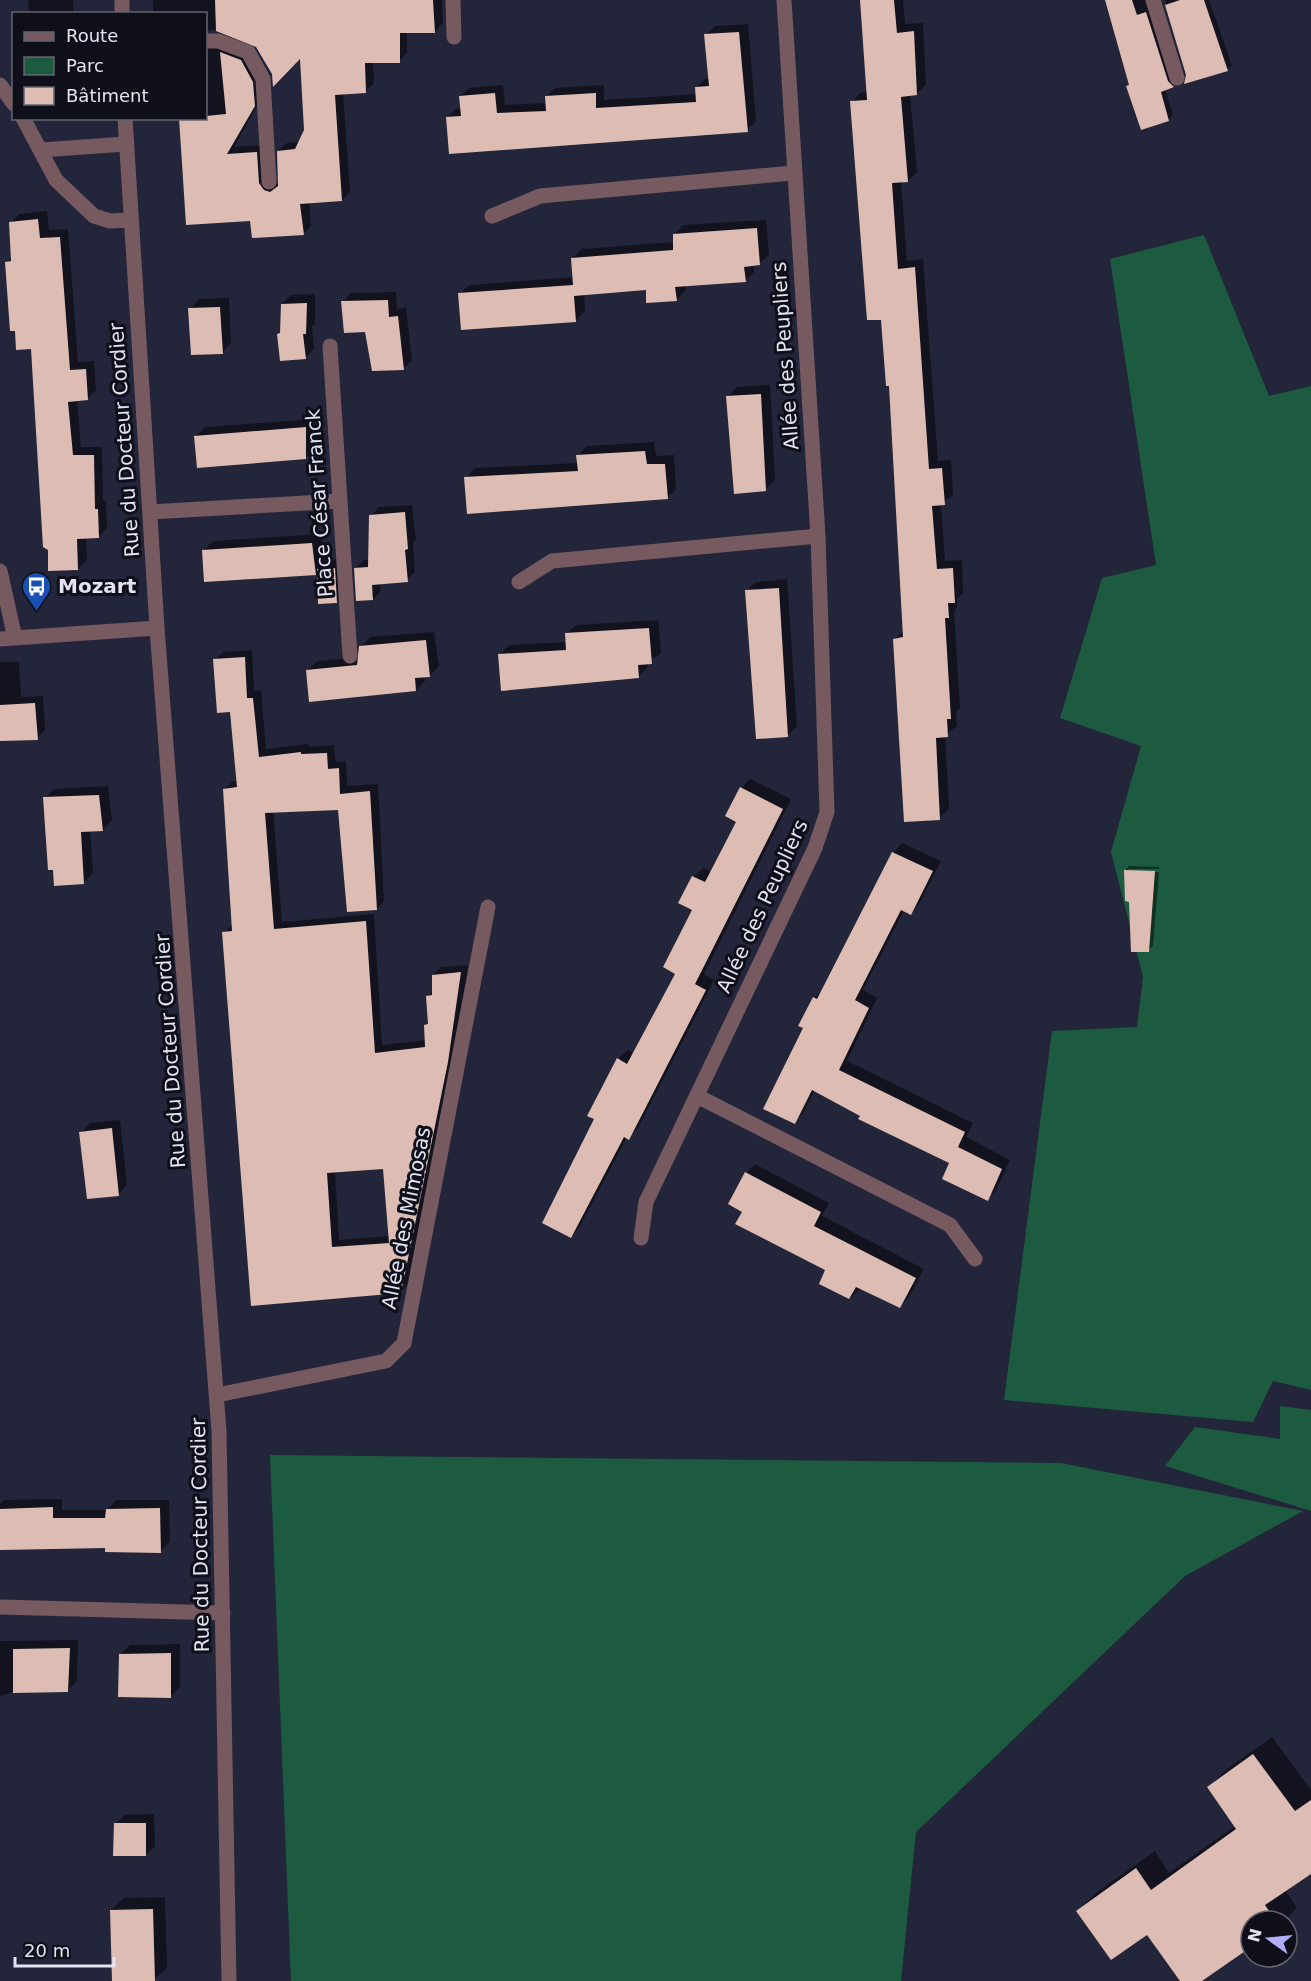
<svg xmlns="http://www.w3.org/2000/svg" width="1311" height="1981" viewBox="0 0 1311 1981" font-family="'DejaVu Sans',sans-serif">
	<rect width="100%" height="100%" fill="#23253a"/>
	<path fill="#1d5b40" d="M1204,235L1269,396L1311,386V1390L1273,1381L1253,1422L1004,1400L1052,1031L1137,1027L1143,977L1111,852L1141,746L1060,718L1102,578L1156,565L1110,259Z
		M1280,1406L1311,1410V1511L1165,1466L1195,1427L1280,1439Z
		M270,1455L1061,1463L1303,1511L1185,1576L916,1832L901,1981H291Z"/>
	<path fill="#0007" fill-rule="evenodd" d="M28,0H73L74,14H29Z
		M153,0H442L443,23L435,32H407V53L399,61H373L374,83L366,91L343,93L350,192L342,200L309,202L311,226L303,234L251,219L206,118V38L249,52L262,97L234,147L265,145L272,183L279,184L278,151L287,143L300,142L306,130L301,56L273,74L253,42L219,30H206V14H153Z
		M861,0H903L905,24L923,23L926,85L916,94L910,95L917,172L908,181H901L907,261L923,259L938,461L951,460L953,495L941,504L945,561L962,560L963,593L957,599V607L954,611L960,708L956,712L957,726L945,735L949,809L939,818L895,639L904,630L891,384L852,102L861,92H868Z
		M1107,0H1148L1177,82L1165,89L1173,115L1168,119L1130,84Z
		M1165,0H1209L1232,65L1227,69L1186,82L1188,75Z
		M748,24L756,121L747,130L447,117L456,109L461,108L460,96L469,88L503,85L505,105L547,103V96L555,88L604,85V100L697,94L696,88L705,79H710L706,35L715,26Z
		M47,211L49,230L68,229L78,362L94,361L96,390L87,399L77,400L81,447H102L103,501H106L107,528L98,537H86L87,560L78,569L49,549L33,348L7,262L12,257L11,223L19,214Z
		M766,220L769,255L759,264H753L754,272L745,281L685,285L686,290L676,300L647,288L584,293L585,311L576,320L459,294L469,285L574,277L573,258L582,249L674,242V235L683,225Z
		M396,292L397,309L406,308L412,361L403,369L343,302L351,293Z
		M315,294V324L312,326L314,349L305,358L282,332V304L291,295Z
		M229,298L231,343L222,353L190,309L199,299Z
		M770,385L775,480L766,489L728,397L737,387Z
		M315,419V449L305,458L195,437L205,427Z
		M654,442L656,456L674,455L676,489L667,498L466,478L475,468L578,463V456L587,446Z
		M412,505L416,539L413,543L415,572L407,580L380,582L381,591L373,599L356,568L364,560H370L371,516L379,507Z
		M321,534L325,562L327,560L343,559L345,592L336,601L318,571L316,574L204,550L213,541Z
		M787,579L797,726L788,735L746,591L756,582Z
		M658,620L661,653L648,662V667L639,676L500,654L509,645L567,642L566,634L576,625Z
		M434,632L439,666L429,676H424L425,681L416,690L307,671L317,661L360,657L361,647L370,637Z
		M252,650L254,691L261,690L266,749L308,744L309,747L334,745L336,762L346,761L347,786L378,784L384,901L377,909L339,808L273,811L282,922L374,914L382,1045L426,1040L425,1025L430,1021L428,996L434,990L433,975L441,967L468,965L455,1053L409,1283L401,1292L252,1304L224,933L233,924L225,789L233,781H237L232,711L215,660L223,652ZM385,1167L390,1236L339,1240L335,1171Z
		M0,662H19L21,697L43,696L45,730L37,738L0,740Z
		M750,779L791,799L704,974L714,980L638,1128L627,1137L580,1226L571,1236L596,1118L618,1059L628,1050L635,1054L677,973L694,909L693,877L703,868L712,872L738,821L741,788Z
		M108,786L112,820L103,830H90L93,873L83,883L45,798L54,789Z
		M902,843L941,861L919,904L910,914L904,910L863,990L877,998L847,1061L973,1123L966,1137L1010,1160L996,1190L987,1199L951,1162L815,1090L803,1113L794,1123L805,1028L814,998L823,989L893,853Z
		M1129,866L1159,867V869H1128V872H1159L1153,946L1148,950L1131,900L1125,871Z
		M120,1120L127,1185L118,1195L81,1133L90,1123Z
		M755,1164L829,1203L822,1216L924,1269L909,1297L900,1306L861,1288L850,1298L821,1283L827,1270L744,1211L746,1173Z
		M62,1499V1510H107L116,1500H169L170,1542L160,1551L106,1547L0,1549V1504L4,1500Z
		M78,1640L77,1681L68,1690L15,1691L0,1696V1641Z
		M180,1644V1687L171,1696L121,1654L130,1645Z
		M1272,1737L1311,1790V1872L1285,1890L1297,1908L1284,1921H1251V1945L1199,1981H1182L1147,1933L1078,1911L1096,1893L1155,1851L1169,1873L1235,1826L1209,1787L1227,1769Z
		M154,1814L155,1846L145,1855L115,1824L125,1815Z
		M165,1897L167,1968L152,1981H113L111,1910L124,1898Z"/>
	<path fill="#ddbdb3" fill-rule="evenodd" d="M215,0H433L435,33H400V63H365L366,93L335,95L342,201L300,204L304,235L252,238L250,221L186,225L179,118H206V116L226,114L220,52L241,60L253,82L255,106L227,154L257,152L259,183L264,190L270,192L278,186L277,151L295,149L304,130L300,59L273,87L272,74L256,47L216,31Z
		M860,0H894L897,33L914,31L917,95L901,97L908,182L892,183L898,269L915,267L929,469L942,468L945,505L932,506L937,569L953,568L955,603H948L949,618H945L951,719H947L948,737L936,738L940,820L904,822L893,639L903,637L889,386H886L881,320H867L850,101L867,100Z
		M1105,0H1132L1137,15L1146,12L1168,81L1174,87L1161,92L1169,121L1141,130L1126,86L1129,85Z
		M1180,0H1204L1228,71L1184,84L1186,75L1165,5Z
		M739,32L748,132L449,154L446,117L461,116L459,96L495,93L497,113L546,111L545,96L596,93V108L696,102L695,87L709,86L704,34Z
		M38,219L40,238L60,237L70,370L86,369L88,400L68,402L73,455H94L95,509H98L99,538L77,539L78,570L48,571V550L43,547L31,349L16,350L15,331H10L5,262L11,261L9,222Z
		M757,228L760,265L744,267L746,282L675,287L677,301L646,303V290L574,296L576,322L461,330L458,293L573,285L571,258L673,250V234Z
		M388,300L389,317L398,316L404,370L372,371L365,332L344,333L341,301Z
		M307,303L306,334H303L306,359L280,361L277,334L280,333L281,304Z
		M220,307L223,354L191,355L188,308Z
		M761,394L766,491L734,494L726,396Z
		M306,427V459L197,468L194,436Z
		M645,451L647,464H665L668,499L467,514L464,477L578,471L576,455Z
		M405,512L408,549L405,550L408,582L372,585L373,600L356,601L354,568L368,567L369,515Z
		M312,543L316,575L204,582L202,550Z
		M335,568L337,603L318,604L317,569Z
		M779,588L788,737L756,739L745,590Z
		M649,628L652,664L638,665L639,678L501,691L498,654L566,650L565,633Z
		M426,640L430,677L415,678L416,691L309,702L306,670L357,665L359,646Z
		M245,657L247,698H253L259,757L301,752V754L327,753L328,769L339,768L340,794L370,791L377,910L347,912L338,810L265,813L274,929L366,921L375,1053L425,1047L424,1025L428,1024L426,996L432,995V975L461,972L448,1062L401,1293L251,1306L222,932L232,931L223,789L237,787L230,712L217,713L213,659ZM383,1169L389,1243L332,1247L327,1173Z
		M35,703L38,740L0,741V705Z
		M740,787L783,809L695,984L706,990L629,1140L624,1137L571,1238L542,1223L594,1119L587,1116L617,1058L627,1064L675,974L663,967L692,910L678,903L692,876L705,882L736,822L725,816Z
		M99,795L103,831L81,832L84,884L54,886L53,870H48L43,797Z
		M892,852L933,871L911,915L901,910L855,1000L869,1008L839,1070L965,1132L958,1147L1002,1169L988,1201L942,1179L949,1163L858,1119L860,1116L812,1090L795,1124L763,1109L803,1028L798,1026L813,997L817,999Z
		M1124,870L1155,871L1149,952H1131L1129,902L1125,901Z
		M112,1128L119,1196L87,1199L79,1132Z
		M745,1172L821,1212L814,1226L916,1278L900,1308L856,1287L849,1299L819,1284L825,1270L735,1224L742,1212L728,1204Z
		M53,1507V1518H105L106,1509L160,1508L161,1553L105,1552V1548L0,1550V1509Z
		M70,1648L68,1692L13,1693V1649Z
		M171,1653V1698L118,1697L119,1654Z
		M1253,1754L1295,1811L1311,1800V1874L1265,1905L1276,1921H1251V1947L1202,1981H1180L1147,1935L1111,1960L1076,1911L1136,1868L1151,1890L1236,1829L1207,1787Z
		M114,1823H146V1856H113Z
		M153,1909L155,1981H112L110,1910Z"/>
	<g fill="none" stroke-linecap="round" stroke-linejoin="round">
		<path stroke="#775a5f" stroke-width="15" d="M122,0V14
			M453,0L454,37
			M1153,0L1177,78
			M206,41H218L248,52L263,79L269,182
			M0,85L14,104
			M23,118L56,180L94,216L110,221L130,220
			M125,118L157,628L219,1431L229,1981
			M42,150L125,144
			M492,216L540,196L793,173
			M330,346L350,656
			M150,512L340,501
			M0,571L15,638
			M519,582L552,561L818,536
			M0,639L157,628
			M697,1096L950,1225L975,1259
			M641,1238L646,1202L815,848L827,812L818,536L784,0
			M217,1395L386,1361L404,1343L488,907
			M0,1607L223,1613"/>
	</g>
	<defs>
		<symbol id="bus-pin" viewBox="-11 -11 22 30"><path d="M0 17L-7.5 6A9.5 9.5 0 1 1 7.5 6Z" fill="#1a4fb4" stroke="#0e0f18"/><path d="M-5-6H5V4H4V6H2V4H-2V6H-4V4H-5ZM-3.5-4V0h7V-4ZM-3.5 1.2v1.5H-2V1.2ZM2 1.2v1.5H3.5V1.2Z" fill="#fff"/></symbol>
	</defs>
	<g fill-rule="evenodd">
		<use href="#bus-pin" x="20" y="570" width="33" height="45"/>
	</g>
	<g text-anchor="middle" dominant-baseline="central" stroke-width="6" stroke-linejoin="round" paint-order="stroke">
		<g font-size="20" fill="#e2e4f3" stroke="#0e0f18">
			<text transform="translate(785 356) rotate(-94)">Allée des Peupliers</text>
			<text transform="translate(124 440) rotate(-94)">Rue du Docteur Cordier</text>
			<text transform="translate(319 503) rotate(-94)">Place César Franck</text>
			<text transform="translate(762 906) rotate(-65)">Allée des Peupliers</text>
			<text transform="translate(170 1051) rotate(-94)">Rue du Docteur Cordier</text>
			<text transform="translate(406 1218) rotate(-79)">Allée des Mimosas</text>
			<text transform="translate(200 1535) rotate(-91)">Rue du Docteur Cordier</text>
		</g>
		<g font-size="20" font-weight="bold" fill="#e2e4f3" stroke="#0e0f18" text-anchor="start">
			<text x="58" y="586">Mozart</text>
		</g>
	</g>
	<rect x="12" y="12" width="195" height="108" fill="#0e0f18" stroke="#636470" stroke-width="1.5"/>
	<rect x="24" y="32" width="30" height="9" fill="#775a5f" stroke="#636470" stroke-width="1.5"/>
	<text x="66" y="42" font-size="18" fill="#e2e4f3">Route</text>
	<rect x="24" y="57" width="30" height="18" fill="#1d5b40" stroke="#636470" stroke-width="1.5"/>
	<text x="66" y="72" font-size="18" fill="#e2e4f3">Parc</text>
	<rect x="24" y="87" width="30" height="18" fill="#ddbdb3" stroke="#636470" stroke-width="1.5"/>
	<text x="66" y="102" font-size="18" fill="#e2e4f3">Bâtiment</text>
	<g transform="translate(1269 1939) rotate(285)"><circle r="28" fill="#0e0f18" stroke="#636470" stroke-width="1.5"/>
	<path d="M0-4.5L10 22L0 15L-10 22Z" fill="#b0aefa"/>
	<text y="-9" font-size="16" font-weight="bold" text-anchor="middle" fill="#e2e4f3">N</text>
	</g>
	<path d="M15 1957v9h99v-9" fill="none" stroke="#e2e4f3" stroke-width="3"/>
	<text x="24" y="1957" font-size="18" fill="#e2e4f3" stroke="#0e0f18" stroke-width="4.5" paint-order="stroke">20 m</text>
</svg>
